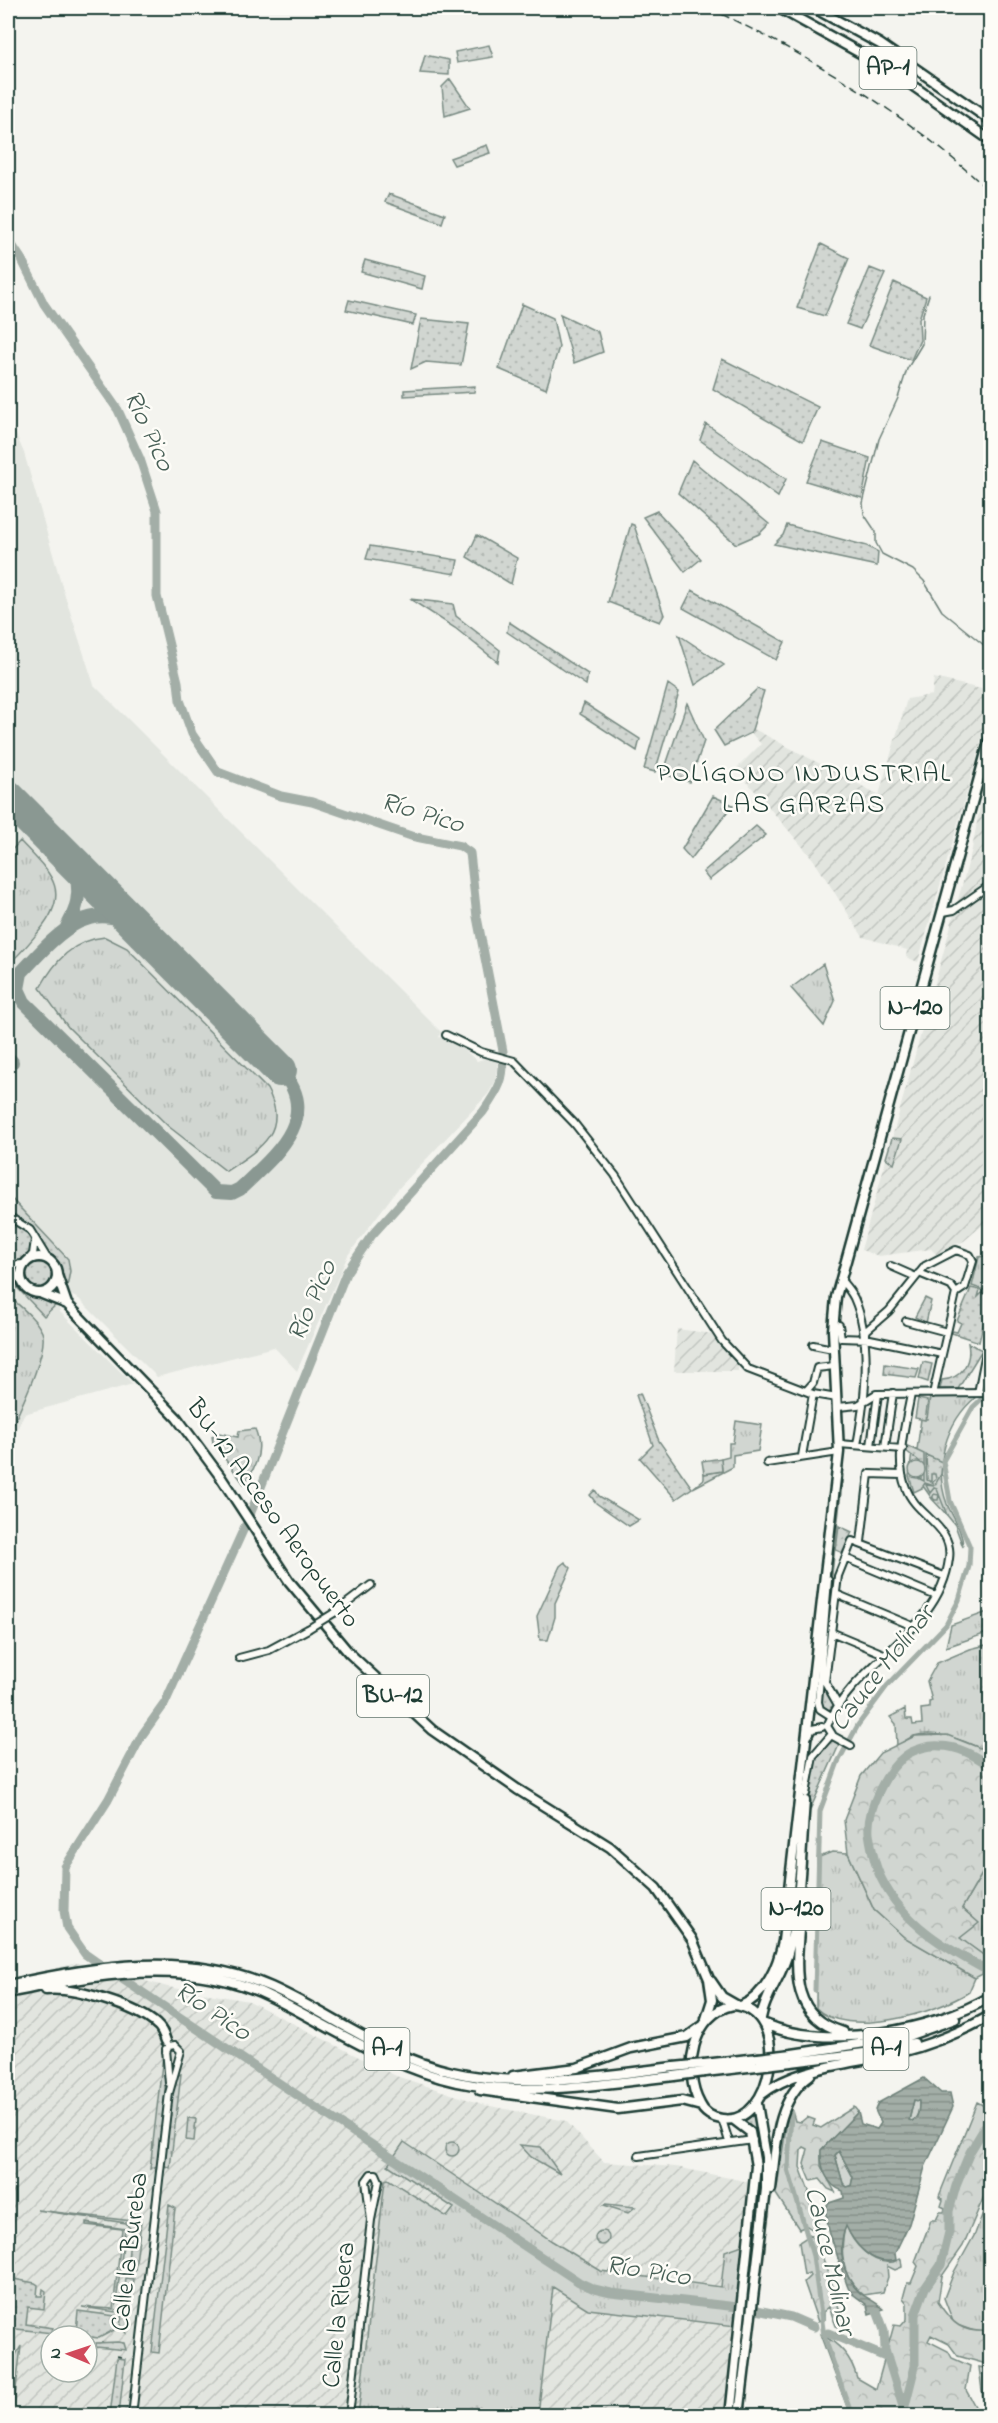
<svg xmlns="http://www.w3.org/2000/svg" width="998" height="2423" viewBox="0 0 998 2423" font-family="'Indie Flower',sans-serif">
	<defs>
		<pattern id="industrial-furrows" width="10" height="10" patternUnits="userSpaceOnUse" patternTransform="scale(1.5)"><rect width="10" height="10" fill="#e2e5df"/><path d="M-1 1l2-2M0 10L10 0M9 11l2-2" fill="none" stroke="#c1c5c0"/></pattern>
		<pattern id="grass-tufts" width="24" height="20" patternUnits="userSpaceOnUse" patternTransform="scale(1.5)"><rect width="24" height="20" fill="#d1d6d1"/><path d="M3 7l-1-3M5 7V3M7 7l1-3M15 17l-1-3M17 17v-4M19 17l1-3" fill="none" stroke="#b3b9b4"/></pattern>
		<pattern id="forest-crowns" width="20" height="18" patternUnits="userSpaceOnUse" patternTransform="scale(1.5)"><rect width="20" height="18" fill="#d1d6d1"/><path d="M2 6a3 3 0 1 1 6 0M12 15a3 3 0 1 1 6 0" fill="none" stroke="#b3b9b4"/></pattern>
		<pattern id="cemetery-stones" width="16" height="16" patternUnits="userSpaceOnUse" patternTransform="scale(1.5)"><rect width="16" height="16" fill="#d1d6d1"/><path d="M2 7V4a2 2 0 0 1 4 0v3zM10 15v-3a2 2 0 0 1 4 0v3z" fill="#b3b9b4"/></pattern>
		<pattern id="garden-dots" width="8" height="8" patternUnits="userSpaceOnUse" patternTransform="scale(1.5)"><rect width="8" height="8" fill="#d1d6d1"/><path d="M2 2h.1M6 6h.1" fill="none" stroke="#b3b9b4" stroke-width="1.8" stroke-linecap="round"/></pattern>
		<pattern id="water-rules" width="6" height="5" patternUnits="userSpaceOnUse" patternTransform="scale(1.5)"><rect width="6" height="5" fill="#a3aea7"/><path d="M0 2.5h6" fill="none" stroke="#848f89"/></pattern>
	</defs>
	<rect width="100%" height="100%" fill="#f4f4ef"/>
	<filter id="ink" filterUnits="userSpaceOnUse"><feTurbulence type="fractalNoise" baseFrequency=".0167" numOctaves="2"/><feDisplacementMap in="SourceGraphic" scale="12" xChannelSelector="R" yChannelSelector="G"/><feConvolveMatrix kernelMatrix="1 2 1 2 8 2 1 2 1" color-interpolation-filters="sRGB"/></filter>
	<g filter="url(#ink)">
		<path fill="#e2e5df" d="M8,416L24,453L64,593L94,685L441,1032L439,1037L460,1046L477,1061L489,1057L498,1060L495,1082L488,1094L397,1190L348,1255L297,1371L274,1347L157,1377L79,1299L66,1293L58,1303L60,1312L133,1384L24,1414L8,1450Z"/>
		<path fill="url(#industrial-furrows)" fill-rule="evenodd" d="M934,678L990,691V712L918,962L906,957L907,950L863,937L813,859L736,769L761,744L751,733L752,728L879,795L907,699L932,695Z
			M980,806L990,809V1219L964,1241L936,1254L931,1249L879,1256L861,1250L972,849Z
			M677,1329L714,1334L738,1366V1371H674Z
			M77,1963L168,1987L249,2001L396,2076L485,2105L566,2121L604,2162L676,2167L774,2187L744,2415H8V1980ZM51,2336H87V2372H51Z"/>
		<path fill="url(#grass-tufts)" stroke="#788a82" stroke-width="1.5" d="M20,841C49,872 73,890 40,930C30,942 20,955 8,964V854Z
			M105,937L127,948L267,1089C291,1132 258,1150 226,1171L168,1126L68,1027L40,988C55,961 73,940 105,937Z
			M823,964L835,1001L824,1026L791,988Z
			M984,1256L990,1258V1292L972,1286L979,1257Z
			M8,1295C18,1305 36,1318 42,1332C50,1350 16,1417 8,1436Z
			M923,1362L932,1364L928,1382L919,1379Z
			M885,1364L919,1369L916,1378L884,1374Z
			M930,1397H976C946,1422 933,1466 947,1504C953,1518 963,1531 963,1547L955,1525L924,1487L914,1492L909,1476L912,1453L906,1451L907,1446L917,1450L921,1419H927Z
			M736,1421L762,1425L758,1451L733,1455V1467L693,1488L704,1479V1474L722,1471L721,1458L729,1456V1443H733Z
			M565,1562L571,1568L555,1603V1617L548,1640H540L537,1616L560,1566Z
			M990,1611V1632L946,1647L951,1625Z
			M990,1644V1755C972,1742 936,1729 914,1736C908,1738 902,1743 897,1746L896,1724L890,1717L905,1709L906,1719H912L913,1725L922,1724L921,1709L929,1708V1702L932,1701L927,1681L937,1663L970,1649Z
			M832,1852L848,1853L874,1910L904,1937L975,1978L969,1992C937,2013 846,2039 816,2008L817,1858Z
			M990,1860V1960L959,1938L978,1923L962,1908Z
			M914,2100L919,2101C919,2108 919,2118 912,2121L909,2120Z
			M753,2115L761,2147L762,2184L733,2416L759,2184L756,2137L744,2120Z
			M404,2142L552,2241L601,2271L721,2287L725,2251L745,2244L736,2326L588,2309L553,2287L538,2415L358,2416L385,2180L388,2179L447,2217L454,2208L388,2165Z
			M990,2194V2331L977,2332L954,2324L944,2298L954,2272L975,2234Z
			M169,2205L175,2208L159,2353L152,2352Z"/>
		<path fill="url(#forest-crowns)" stroke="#788a82" stroke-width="1.5" d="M255,1429C264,1449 256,1468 244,1484L213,1443L212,1436L219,1433L238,1437L239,1431Z
			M947,1735L980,1748L990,1755V1860L962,1908L979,1923L960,1938L990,1960V1970L975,1978L904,1937L874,1910L848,1853L844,1820L861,1776L880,1753L915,1736Z
			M977,2102L990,2109V2182L963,2246L942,2276L938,2302C952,2324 962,2333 990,2331V2365L958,2356L949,2344L931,2335L928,2341L948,2351L952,2358L970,2366L966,2390L977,2410L976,2415H850L820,2334C839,2343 852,2358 857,2378L876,2389L894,2325L901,2326L907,2319V2303L903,2298L907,2283H911L918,2266L915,2262L931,2220H936L940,2212H944L945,2208L941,2206L943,2200L939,2196Z
			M854,2107L858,2112L821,2150V2166L835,2192L828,2189L820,2179L811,2181L804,2164L808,2149L804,2147L801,2150L800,2167L809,2191L807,2198L818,2219L817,2228L813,2230L807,2226L799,2229L776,2194L788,2115L793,2114L795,2121L801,2122L807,2117L815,2120L813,2125L821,2128Z
			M839,2151L853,2177L851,2186L847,2187L843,2184L835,2155Z
			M846,2224C851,2242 872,2266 893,2262C896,2261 898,2259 901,2259L902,2267L895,2270L887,2266L888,2277L883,2292L864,2295C841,2279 839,2249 846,2224Z
			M810,2235L818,2243L844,2324L841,2328L836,2326L829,2307L824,2311V2320L818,2322L804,2282L810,2276L809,2273L804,2275L799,2242Z
			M979,2367L990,2369V2415H985Z"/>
		<path fill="url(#cemetery-stones)" stroke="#788a82" stroke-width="1.5" d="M721,1458L722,1471L704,1474L702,1461Z"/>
		<path fill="url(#garden-dots)" stroke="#788a82" stroke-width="1.5" d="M489,45L493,57L457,63L455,52Z
			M425,55L449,60V75L420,73Z
			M450,79L470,108L445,116L442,87Z
			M487,145L490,153L454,165L450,158Z
			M389,194L445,214L442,223L385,202Z
			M821,244L849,258L825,316L797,308Z
			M365,260L425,276L422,289L361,272Z
			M870,268L885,274L860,329L846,324Z
			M894,282L926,297L919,319L920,340L911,360L869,345Z
			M349,300L416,315L413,325L346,310Z
			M522,304L553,318L559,347L546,389L499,369Z
			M560,314L598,332L603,352L574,363Z
			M421,319L469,324L461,365L426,362L411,369Z
			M722,359L818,407L803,441L713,389Z
			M475,386L474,392L404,396V390Z
			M706,424L786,479L778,497L700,440Z
			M822,442L870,458L862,498L806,481Z
			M692,460L769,524L759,534L736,544L678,493Z
			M657,511L701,559L685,572L643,517Z
			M631,524L634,525L664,615L660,622L608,602Z
			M787,525L867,546L878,552L877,566L774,544L783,535Z
			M477,535L517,558L511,584L467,557Z
			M370,546L458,560L455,574L366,559Z
			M692,590L785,642L776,660L683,608Z
			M410,599L453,604L456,616L500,650L498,662L455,628Z
			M509,622L588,674L586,685L507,632Z
			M679,635L724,665L695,685Z
			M668,684L679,692L655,772L644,769Z
			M757,689L764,691L751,733L724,746L714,730Z
			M584,703L640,739L637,751L580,714Z
			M687,703L704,741L690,782L663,774Z
			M713,796L733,805L691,859L682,849Z
			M756,826L766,835L709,880L703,872Z
			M892,1138L902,1139L894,1164L886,1158Z
			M8,1195L68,1259L70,1271L66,1293L58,1265L41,1245L35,1231L8,1212Z
			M8,1220L26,1232L33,1244L30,1255L20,1263H8Z
			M24 1275a15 15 0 1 1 30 0a15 15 0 1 1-30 0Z
			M8,1272L30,1295L58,1303L44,1316L8,1278Z
			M971,1288L980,1290L978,1297L982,1293L990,1296L979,1342L952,1333L953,1331L957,1332L961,1323L957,1321Z
			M925,1298L931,1301L926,1323L915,1317Z
			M968,1343L982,1350L958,1389H940L942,1380C961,1379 972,1363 968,1343Z
			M640,1393L659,1441L692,1488L676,1499L640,1458L653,1445L636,1395Z
			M907,1446L924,1454V1481L918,1478H921L920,1462L906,1451Z
			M926,1455L942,1462L941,1474L935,1485L932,1483L936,1479L935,1474H931V1482L927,1480Z
			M841,1475H843L830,1592Z
			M925,1483L934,1486L926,1485L930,1493L934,1488L937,1489L947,1515L933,1500H938L939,1495L934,1494L932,1499L923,1486Z
			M595,1490L599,1496L639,1520L629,1526L596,1503L590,1495Z
			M839,1526L852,1532L843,1553L836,1550Z
			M826,1641L823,1682L835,1703L828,1711L822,1709L820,1703Z
			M828,1741H835L839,1745L809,1812L814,1758Z
			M163,2055C169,2092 161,2129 157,2166L150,2169Z
			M181,2074L170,2168L163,2165L171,2093L176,2076Z
			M188,2118L196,2119L194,2141L186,2140Z
			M445 2149a7 7 0 1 1 14 0a7 7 0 1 1-14 0Z
			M520,2145L541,2147L560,2174L531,2157Z
			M604,2205L606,2204L635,2207L628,2213Z
			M37,2210L141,2222L135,2270L127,2269L131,2230L126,2223Z
			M86,2223L125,2229L115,2312L82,2307L113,2309L122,2229L86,2225Z
			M595 2238a7 7 0 1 1 14 0a7 7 0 1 1-14 0Z
			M8,2278L35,2283L38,2285L37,2296H42L43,2289L46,2291L44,2309L28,2307L26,2324L53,2328L52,2333L8,2328Z
			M126,2278L134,2279L126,2333L120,2328Z
			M78,2311L115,2316L114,2330L99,2338L63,2334L64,2330L76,2331Z
			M117,2342L124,2343L126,2350L96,2347V2343Z
			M21,2346L14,2406L8,2403L13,2360Z
			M117,2358L125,2359L119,2415H110Z"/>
		<path fill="#d1d6d1" stroke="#788a82" stroke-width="1.5" d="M918,1399L928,1401L925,1420L915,1418Z
			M909 1470a8 8 0 1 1 16 0a8 8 0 1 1-16 0Z"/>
		<path fill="url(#water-rules)" stroke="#6e8179" stroke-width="1.5" fill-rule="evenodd" d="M924,2078L941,2093H950L953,2107L925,2167L909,2224L895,2253L896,2260C873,2267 854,2244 846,2226C837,2248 842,2276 860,2293C867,2298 875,2301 884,2309L869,2314L867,2305L850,2292L847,2285L829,2231L825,2209L829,2203L844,2198L843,2191C827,2186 820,2167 821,2150L858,2112L861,2124L877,2129L881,2123L875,2110L878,2103ZM914,2100L919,2101C919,2108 919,2118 912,2121L909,2120ZM839,2151L853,2177L851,2186L847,2187L843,2183L835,2155Z"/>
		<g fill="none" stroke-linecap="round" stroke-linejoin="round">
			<path stroke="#6e8179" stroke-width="1.5" d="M929,295L923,314L922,344L907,369L898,398L879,439L863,503L864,514L876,532V543L882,554L913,570L924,581L942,611L990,650"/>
			<path stroke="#a3aea7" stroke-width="5" d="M815,1990L820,1811L838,1762L858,1725L887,1686L946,1625L959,1600L969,1566L970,1547L950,1501L943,1461L973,1407L989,1392
				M791,2112L788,2169L813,2256L824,2336L852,2416"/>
			<path stroke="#a3aea7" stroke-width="9" d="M8,239L22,260L44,304L118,410L140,459L157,511V596L178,682L180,700L192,734L218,772L281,796L312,802L411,836L460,846L470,853L477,917L503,1051C505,1080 499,1089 483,1112L372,1235L346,1273L251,1512
				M245,1526L165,1703L142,1735L108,1800L65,1867L64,1911L67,1928L85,1954L95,1961L579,2282L594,2289L611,2293L738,2307
				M990,1766C975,1756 959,1746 940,1746C930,1745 914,1749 905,1756C886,1770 867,1809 869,1833C871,1846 875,1866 881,1878C903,1924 947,1949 990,1972
				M757,2310L791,2317L814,2327
				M877,2311L884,2330L885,2349L904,2410
				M828,2333L888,2358
				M906,2416L904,2410L915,2366V2315L925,2288L941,2265L949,2232V2211L956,2186L970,2152L990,2119"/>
			<path stroke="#8a9892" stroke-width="14" d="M67,927C81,903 82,882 69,858
				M21,973L18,989L24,1002L216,1192L232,1193L240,1189C272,1158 325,1117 280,1070
				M8,986C46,950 83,888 141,930
				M8,1058L12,1062"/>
			<path stroke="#8a9892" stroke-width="34" d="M8,797L280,1070"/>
			<defs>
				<path id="minor" d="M943,912L954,910L990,885
					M446,1035L481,1052L514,1061L574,1123L615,1175L722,1341L748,1369L813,1394L837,1398
					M8,1216L30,1230L47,1258
					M27,1261L33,1254L35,1240
					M8,1265L24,1264
					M891,1266L916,1277
					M8,1269L22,1281
					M919,1273L951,1286L956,1293
					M840,1279C845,1285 850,1290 854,1298C873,1341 865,1400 857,1445
					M906,1321L947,1332
					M839,1325L841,1338L870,1339L942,1354
					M864,1338L867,1330L889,1311L925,1266L956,1250L970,1255L973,1261L965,1287L956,1293
					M813,1345L833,1349
					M806,1391L813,1383L817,1368L834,1366
					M978,1393L986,1352
					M933,1394L956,1293
					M838,1407L858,1405L876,1394L990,1393
					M839,1444L903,1449
					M871,1446L878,1394
					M885,1447L893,1393
					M802,1456L813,1394
					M767,1463L839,1452
					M861,1542L869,1474L902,1475
					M845,1558L936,1596
					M828,1580L818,1702L820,1709L831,1716
					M836,1594L915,1627
					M334,1613L371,1585
					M831,1632L884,1654
					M239,1658L269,1650L308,1629
					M838,1705L825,1682L838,1576L852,1541L944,1576
					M827,1726C854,1662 940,1632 949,1559C954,1526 916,1516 906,1488C894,1460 906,1423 911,1394
					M809,1735L812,1729L822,1727
					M831,1735L851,1746
					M806,1794L813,1756L832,1734L827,1726
					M166,2049L169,2083
					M722,2119L729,2142
					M639,2156L753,2140
					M132,2416L169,2093L181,2051L175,2045L169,2046L166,2052
					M349,2416L371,2220L366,2181L371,2174H376L379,2181L371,2220"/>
				<path id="highway" d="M779,8L889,69L990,140
					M814,8L880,44L990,120
					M21 1275a18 18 0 1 1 36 0a18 18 0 1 1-36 0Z
					M57,1275L67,1304L177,1418L220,1476L289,1581L349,1653L432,1730L517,1789L610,1847L656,1888L692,1939L709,1979L712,2000L706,2019
					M42,1294L67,1304
					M800,1917C797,1964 786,2015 843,2032
					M711,1981L722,1997L736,2005
					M8,1985C94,1966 187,1950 271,1987C333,2015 385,2057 452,2072C526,2089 600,2076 674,2067
					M46,1990C73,1987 137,2006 157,2025C162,2029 164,2035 166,2041
					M8,1993C92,1975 189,1956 271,1997C332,2027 389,2067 457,2082C529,2097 602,2084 674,2076
					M733,2005C794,2009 773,2128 722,2119C713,2118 704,2113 700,2104C682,2072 692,2013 733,2005Z
					M741,2006C766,1996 778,1965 783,1941L839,1452L833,1330L836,1297L990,738
					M761,2018C765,1994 784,1974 789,1949C801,1902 801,1850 805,1801
					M765,2024C827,2051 934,2030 990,1997
					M792,2054L905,2037L955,2019
					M791,2062L872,2052L914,2043
					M704,2064L758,2058
					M705,2072L757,2066
					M513,2076L577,2068L631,2048L687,2037L701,2027
					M480,2090L618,2109L682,2101L701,2106
					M761,2095C797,2066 853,2064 897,2053C930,2045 961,2032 990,2016
					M771,2189C776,2151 775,2100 810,2075
					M730,2416L756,2166L750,2132L733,2119
					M739,2416L766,2189V2157L757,2104"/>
			</defs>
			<use href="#minor" stroke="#1f3d34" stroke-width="10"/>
			<use href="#highway" stroke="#1f3d34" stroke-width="13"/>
			<use href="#minor" stroke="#fdfcf7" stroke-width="6"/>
			<use href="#highway" stroke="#fdfcf7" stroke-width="8"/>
			<path stroke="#1f3d34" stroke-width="1.5" stroke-dasharray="9 4.5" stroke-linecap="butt" d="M709,8C810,56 909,114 990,192
				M117,2356L121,2357
				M8,2407L14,2409"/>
			<defs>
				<path id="minor-bridge" d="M308,1629L334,1613"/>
				<path id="highway-bridge" d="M758,2058L792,2054
					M757,2066L791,2062
					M674,2067L704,2064
					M674,2076L705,2072"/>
			</defs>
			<use href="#minor-bridge" stroke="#1f3d34" stroke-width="10" stroke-linecap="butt"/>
			<use href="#highway-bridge" stroke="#1f3d34" stroke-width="13" stroke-linecap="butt"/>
			<use href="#minor-bridge" stroke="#fdfcf7" stroke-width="6"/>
			<use href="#highway-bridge" stroke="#fdfcf7" stroke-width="8"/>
		</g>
	</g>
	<g text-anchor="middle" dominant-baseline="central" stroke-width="5" stroke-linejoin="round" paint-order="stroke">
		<g fill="#fdfcf7" stroke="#62766e" stroke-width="1.5">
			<rect x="859.5" y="47" width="57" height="42" rx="4.5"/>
			<rect x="880.5" y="987" width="69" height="42" rx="4.5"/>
			<rect x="357" y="1675" width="72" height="42" rx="4.5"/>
			<rect x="761.5" y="1888" width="69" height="42" rx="4.5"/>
			<rect x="364.5" y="2028" width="45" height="42" rx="4.5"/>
			<rect x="863.5" y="2028" width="45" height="42" rx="4.5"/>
		</g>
		<g font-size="24" font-weight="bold" fill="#1f3d34">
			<text x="888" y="68">AP-1</text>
			<text x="915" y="1008">N-120</text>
			<text x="393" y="1696">BU-12</text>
			<text x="796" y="1909">N-120</text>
			<text x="387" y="2049">A-1</text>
			<text x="886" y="2049">A-1</text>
		</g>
		<g font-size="26" fill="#1f3d34" stroke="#fdfcf7">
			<text transform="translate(272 1514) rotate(54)">BU-12 Acceso Aeropuerto</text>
			<text transform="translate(131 2252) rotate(-83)">Calle la Bureba</text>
			<text transform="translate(340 2315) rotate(-84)">Calle la Ribera</text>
		</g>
		<g font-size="27" font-style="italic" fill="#475f56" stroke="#fdfcf7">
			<text transform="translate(148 431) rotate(65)">Río Pico</text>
			<text transform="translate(422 814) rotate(17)">Río Pico</text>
			<text transform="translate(313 1301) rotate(-66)">Río Pico</text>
			<text transform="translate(883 1669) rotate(-52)">Cauce Molinar</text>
			<text transform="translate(212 2012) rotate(34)">Río Pico</text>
			<text transform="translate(829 2261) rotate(77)">Cauce Molinar</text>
			<text transform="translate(648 2272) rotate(9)">Río Pico</text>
		</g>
		<g font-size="27" letter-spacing="1.5" fill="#1f3d34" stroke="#fdfcf7">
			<text x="804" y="774">POLÍGONO INDUSTRIAL<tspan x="804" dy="31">LAS GARZAS</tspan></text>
		</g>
	</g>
	<rect width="998" height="2423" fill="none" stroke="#fdfcf7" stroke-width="30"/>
	<rect x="15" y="15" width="968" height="2393" fill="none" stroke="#1f3d34" stroke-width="2" filter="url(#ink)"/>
	<g transform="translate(69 2354) rotate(272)"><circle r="28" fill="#fdfcf7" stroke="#a4b0a9" stroke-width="1.5"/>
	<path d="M0-4.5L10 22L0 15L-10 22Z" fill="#d1495b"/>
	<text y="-9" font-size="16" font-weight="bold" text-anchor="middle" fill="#1f3d34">N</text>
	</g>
</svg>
